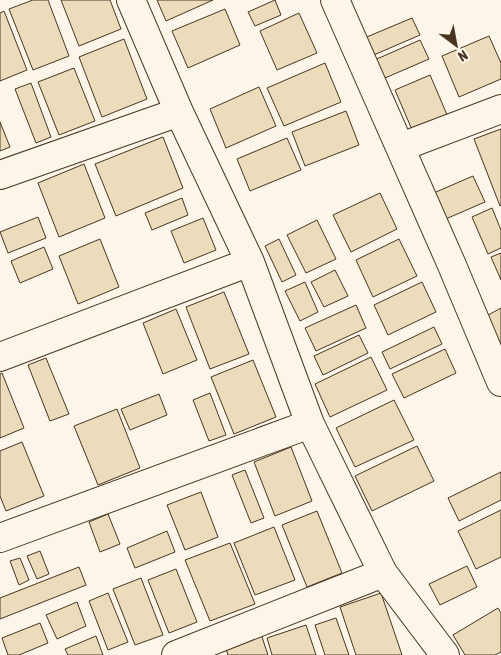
<svg xmlns="http://www.w3.org/2000/svg" width="501" height="655" viewBox="0 0 501 655" font-family="'Asap Condensed',sans-serif">
	<rect width="100%" height="100%" fill="#fbf6e9"/>
	<path fill="#ecdcbc" stroke="#4a3520" d="M33,0H48L69,56L33,70L9,9Z
		M61,0H110L121,29L79,46Z
		M157,0H213L166,21Z
		M275,0L281,15L255,26L248,12Z
		M225,9L240,45L188,68L172,31Z
		M4,11L27,70L0,81V13Z
		M299,13L317,53L277,70L260,31Z
		M412,18L420,35L369,57L362,39Z
		M489,36L501,63V79L459,97L442,56Z
		M124,39L147,99L102,117L79,57Z
		M420,40L429,59L378,81L370,62Z
		M325,63L341,102L284,126L267,88Z
		M74,68L95,121L59,135L38,82Z
		M430,75L448,117L413,132L395,90Z
		M31,83L51,137L36,143L15,89Z
		M259,87L276,126L226,148L210,109Z
		M346,111L359,145L305,166L292,132Z
		M0,122L10,147L0,151Z
		M501,129V205L500,206L474,139Z
		M163,137L183,188L116,216L95,164Z
		M287,138L301,170L250,191L237,159Z
		M84,164L105,218L59,237L38,183Z
		M473,176L485,202L441,221L429,195Z
		M380,193L397,229L351,252L333,215Z
		M182,198L188,215L152,230L145,213Z
		M492,208L501,230V248L488,254L472,217Z
		M38,217L46,238L8,253L0,232Z
		M203,218L216,250L184,263L171,231Z
		M317,220L336,259L306,273L287,235Z
		M100,239L119,287L78,304L59,256Z
		M279,239L296,275L282,282L265,246Z
		M399,239L417,276L373,297L356,260Z
		M44,247L53,269L20,283L11,261Z
		M501,253V280L491,257Z
		M335,270L348,296L324,307L311,282Z
		M305,282L318,312L300,321L285,291Z
		M422,282L436,312L388,335L374,305Z
		M224,292L249,354L210,369L186,307Z
		M356,305L366,328L316,351L305,328Z
		M501,308V355L481,319Z
		M176,309L197,360L163,374L143,323Z
		M434,327L442,344L390,369L382,352Z
		M359,335L368,353L323,375L314,356Z
		M445,349L456,373L404,398L392,374Z
		M371,357L387,390L330,417L315,384Z
		M46,358L69,414L50,421L28,365Z
		M253,360L276,417L234,434L211,377Z
		M2,373L24,428L0,438V374Z
		M210,393L226,435L209,441L193,400Z
		M159,394L167,415L130,430L121,409Z
		M394,400L414,440L355,467L336,428Z
		M117,409L140,468L98,485L74,426Z
		M22,442L44,496L6,511L0,496V451Z
		M417,446L434,481L372,511L355,476Z
		M291,447L312,501L275,516L254,462Z
		M245,470L264,518L251,523L232,475Z
		M501,472V500L459,521L448,498Z
		M201,492L218,537L185,550L167,505Z
		M501,510V557L476,569L458,531Z
		M317,511L342,573L307,587L282,525Z
		M108,514L120,544L100,552L89,522Z
		M274,527L295,580L255,595L234,543Z
		M167,531L175,552L135,568L127,548Z
		M230,543L255,604L210,621L185,560Z
		M40,551L49,574L37,579L27,556Z
		M20,558L29,580L19,585L10,561Z
		M467,566L477,587L440,605L429,584Z
		M79,567L86,585L0,619V598Z
		M176,569L197,622L169,633L148,580Z
		M141,578L163,635L135,645L113,589Z
		M108,593L128,642L108,650L89,601Z
		M381,593L402,655H356L340,607Z
		M77,602L86,626L57,639L46,615Z
		M498,608L501,613V652L495,655H465L453,635Z
		M336,618L349,655H325L315,625Z
		M40,623L48,643L19,655H8L2,638Z
		M306,625L316,655H272L267,638Z
		M260,631L268,655H228L224,643Z
		M96,636L103,655H68L65,649Z"/>
	<g fill="none" stroke-linecap="round" stroke-linejoin="round">
		<defs>
			<path id="street" d="M131,0L179,112L250,262L310,424L383,573L445,655
				M335,0L451,263L501,382
				M401,147L501,109
				M0,175L179,112
				M0,357L250,262
				M0,538L310,424
				M176,655L383,573"/>
		</defs>
		<use href="#street" stroke="#4a3520" stroke-width="30"/>
		<use href="#street" stroke="#fbf6e9" stroke-width="28"/>
	</g>
	<g transform="translate(456 45) rotate(148)" stroke="#fbf6e9" stroke-width="4" paint-order="stroke">
	<path d="M0-4L9 19L0 12L-9 19Z" fill="#4a3520"/>
	<text y="-8" font-size="14" font-weight="bold" text-anchor="middle" fill="#4a3520">N</text>
	</g>
</svg>
